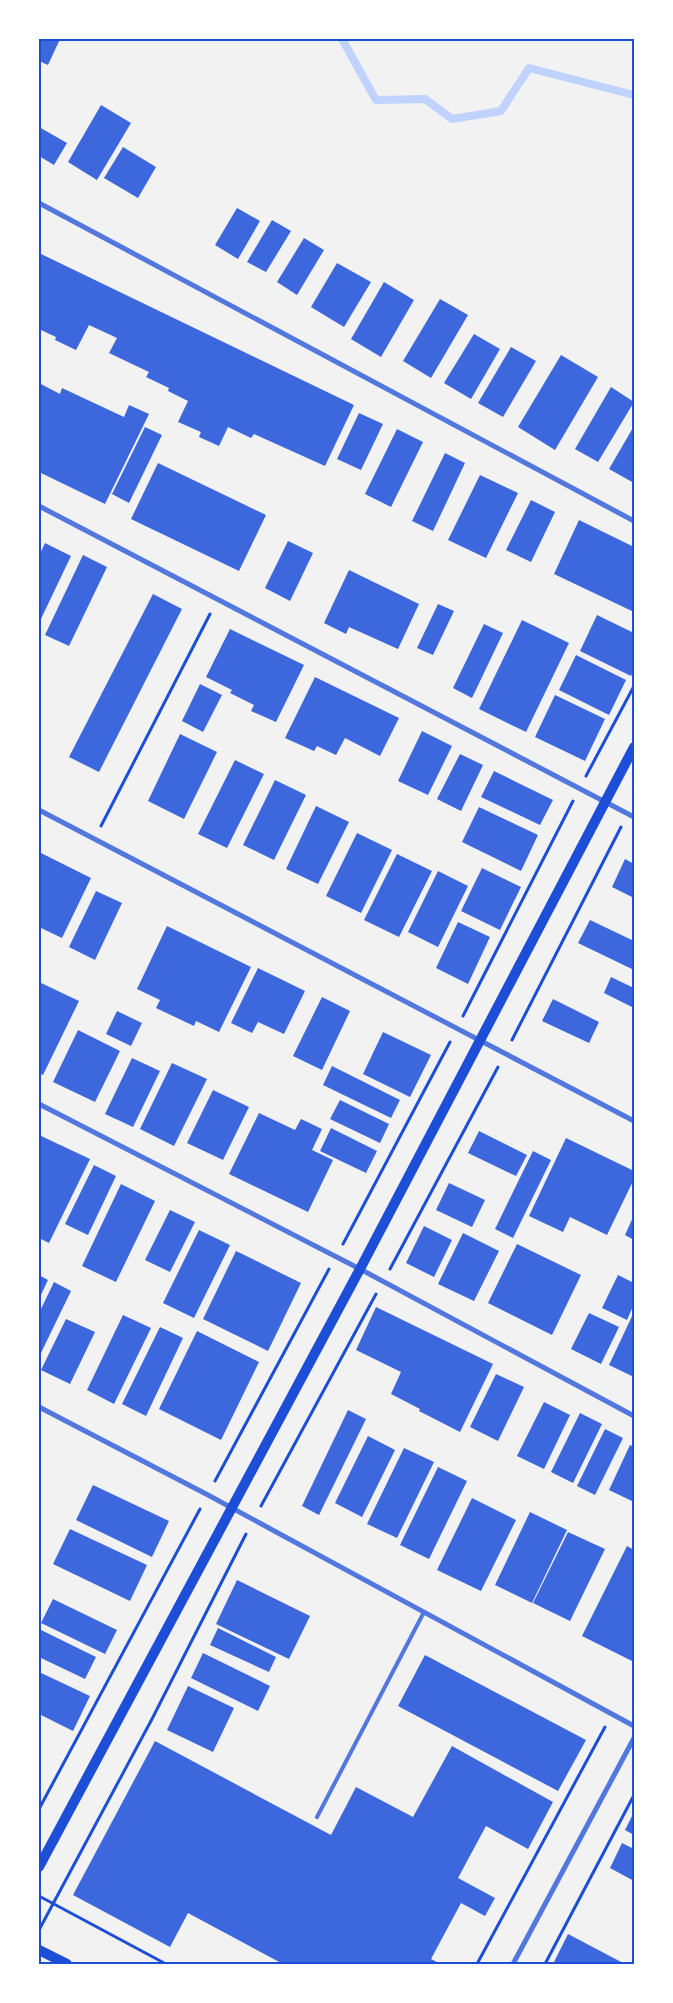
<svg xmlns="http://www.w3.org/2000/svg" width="673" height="2003" viewBox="0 0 673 2003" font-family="'Sofia Sans Condensed',sans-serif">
	<rect width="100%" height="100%" fill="#f2f2f2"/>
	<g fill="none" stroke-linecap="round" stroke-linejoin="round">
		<path stroke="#bfd3fe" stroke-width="8" d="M342,39L376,100L425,99L452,119L501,111L529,68L634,95"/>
	</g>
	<path fill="#3d67dc" d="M39,39H60L48,65L39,61Z
		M101,105L131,123L97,180L68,162Z
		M39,127L67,143L54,165L39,156Z
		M123,147L156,167L138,198L104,178Z
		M237,208L260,221L238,259L215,245Z
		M272,220L291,231L266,272L247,262Z
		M304,238L324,250L297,295L277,282Z
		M39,253L354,405L325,466L254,434L251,438L228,427L219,446L199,437L201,432L178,422L188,401L168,391L169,388L146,377L149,372L109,353L117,338L89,325L76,350L55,340L56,337L39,329Z
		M337,263L371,282L344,327L311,307Z
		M384,282L414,300L381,357L351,339Z
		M440,299L468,315L431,378L403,361Z
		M474,334L500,349L471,399L444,383Z
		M511,347L536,361L503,417L478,403Z
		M561,355L598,377L555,450L518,427Z
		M39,383L60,394L62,388L124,417L129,405L149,414L105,504L39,472Z
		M611,387L634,402L598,462L575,449Z
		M359,413L383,424L361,470L337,459Z
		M634,426V483L609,469Z
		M145,427L162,435L129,503L112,494Z
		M397,429L423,442L391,507L365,494Z
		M445,453L465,463L433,531L412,521Z
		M158,463L266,515L239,571L131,519Z
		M480,475L518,493L486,558L448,540Z
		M531,500L555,512L531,562L506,550Z
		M579,520L634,547V612L554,574Z
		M288,541L313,553L290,601L265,588Z
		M45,543L71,556L39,623V556Z
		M83,555L107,567L69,646L45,635Z
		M349,570L419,604L398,649L349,627L346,634L324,623Z
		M153,594L182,609L99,772L69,757Z
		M438,604L454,611L433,655L417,648Z
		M597,615L634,633V670L631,676L580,651Z
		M522,620L569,643L526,732L479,709Z
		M484,624L503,633L472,698L453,688Z
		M230,629L304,665L276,722L251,711L254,705L230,693L232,690L206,677Z
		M576,655L626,680L609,715L559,690Z
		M315,677L399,718L380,756L345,738L336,755L317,746L314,751L285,738Z
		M200,684L222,695L203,732L182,721Z
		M555,695L605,719L585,761L535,737Z
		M422,731L452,746L428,795L398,781Z
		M180,734L217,752L184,819L148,801Z
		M460,754L483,765L461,811L437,799Z
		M235,760L264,774L227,848L198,834Z
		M494,771L553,800L540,825L481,797Z
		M275,780L306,795L274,860L243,845Z
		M316,806L349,822L318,884L286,869Z
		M479,807L538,835L521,871L462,842Z
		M357,833L392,850L361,913L326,896Z
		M39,852L91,878L62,938L39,927Z
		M397,854L432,871L399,937L364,920Z
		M625,859L634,864V898L612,887Z
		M482,868L521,887L500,930L461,911Z
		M438,871L468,886L438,947L408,932Z
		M96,891L122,903L95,960L69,947Z
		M590,920L634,941V970L578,943Z
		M458,922L490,937L468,984L436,968Z
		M167,926L251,967L219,1032L196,1021L194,1026L156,1008L160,1000L137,989Z
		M258,968L305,991L284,1034L258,1022L252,1033L231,1023Z
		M611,977L634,988V1008L604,993Z
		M39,982L79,1001L43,1075L39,1073Z
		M322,997L350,1011L322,1070L293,1056Z
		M553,999L599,1022L589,1043L542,1021Z
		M117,1011L142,1023L131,1046L106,1034Z
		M78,1030L120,1051L95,1102L53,1082Z
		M383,1032L431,1055L410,1097L363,1074Z
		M132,1058L160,1071L133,1127L105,1114Z
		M172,1063L207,1079L174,1146L140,1129Z
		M332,1066L400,1100L391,1118L323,1085Z
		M213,1090L249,1107L223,1160L187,1143Z
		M340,1100L389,1124L380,1143L330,1119Z
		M259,1113L295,1130L301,1119L322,1129L312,1150L333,1160L308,1212L229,1174Z
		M331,1128L377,1151L366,1173L320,1151Z
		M479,1131L527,1155L516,1176L468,1153Z
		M39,1135L90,1159L49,1243L39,1238Z
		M566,1138L634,1171V1179L607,1235L570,1217L563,1232L529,1216Z
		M533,1151L551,1160L513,1238L495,1229Z
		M94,1165L116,1176L88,1235L65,1224Z
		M449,1183L485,1200L472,1227L436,1210Z
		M121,1184L155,1201L116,1282L82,1266Z
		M170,1210L195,1222L170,1272L145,1260Z
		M634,1215V1240L625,1235Z
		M424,1226L452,1240L434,1277L406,1263Z
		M199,1230L230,1245L194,1318L163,1303Z
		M463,1233L499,1251L474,1301L438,1284Z
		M517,1244L581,1275L552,1335L488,1303Z
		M236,1251L301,1283L268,1351L203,1319Z
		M39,1275L48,1280L39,1299Z
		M618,1275L634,1283V1304L627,1320L602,1308Z
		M54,1282L71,1291L39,1357V1313Z
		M376,1307L493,1364L460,1432L419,1411L420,1409L391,1394L401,1372L356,1350Z
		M634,1312V1377L609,1365Z
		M589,1313L619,1327L601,1364L571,1349Z
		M123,1315L151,1328L114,1404L87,1390Z
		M66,1319L95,1332L70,1384L41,1370Z
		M160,1327L183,1338L146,1416L122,1404Z
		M197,1331L259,1362L221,1440L159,1409Z
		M496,1374L524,1387L498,1441L470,1427Z
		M544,1402L570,1415L544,1469L517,1456Z
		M348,1410L366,1419L319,1515L302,1506Z
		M580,1413L602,1424L573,1483L551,1472Z
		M605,1429L623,1438L595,1495L577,1486Z
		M368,1436L395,1450L362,1517L335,1503Z
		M630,1445L634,1447V1502L609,1490Z
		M404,1448L434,1462L397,1538L367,1524Z
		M438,1467L467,1481L429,1559L400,1545Z
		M93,1485L169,1521L152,1557L76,1520Z
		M472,1498L516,1520L481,1591L437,1570Z
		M530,1512L567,1530L532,1603L495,1585Z
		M70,1529L147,1565L130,1601L53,1564Z
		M568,1532L605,1549L570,1621L533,1603Z
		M627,1546L634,1550V1662L582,1636Z
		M237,1580L310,1616L289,1659L216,1624Z
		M53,1599L117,1630L105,1654L41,1623Z
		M218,1628L276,1657L269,1672L210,1645Z
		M39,1629L96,1657L85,1679L39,1657Z
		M203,1653L270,1686L258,1711L191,1678Z
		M425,1655L586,1740L558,1791L398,1706Z
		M39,1672L90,1696L73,1731L39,1714Z
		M188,1686L234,1708L213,1752L167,1730Z
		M155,1741L331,1835L356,1787L413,1817L452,1746L553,1802L528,1849L486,1826L458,1878L495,1898L485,1916L461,1903L431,1959L441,1964H283L188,1913L170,1947L73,1895Z
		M634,1812V1835L625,1830Z
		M622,1843L634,1849V1881L610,1868Z
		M568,1934L625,1964H553Z"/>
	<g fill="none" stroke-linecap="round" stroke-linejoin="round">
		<path stroke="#1d4ed8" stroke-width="3" d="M586,776L634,686
			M101,826L210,614
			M463,1016L573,801
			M512,1040L621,827
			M343,1244L450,1042
			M390,1269L498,1067
			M215,1481L329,1269
			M261,1506L376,1294
			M39,1809L200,1509
			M39,1896L166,1964
			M39,1930L152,1719L246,1534
			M477,1964L605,1727
			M545,1964L634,1795"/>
		<path stroke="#5277de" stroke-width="4" d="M317,1817L424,1612"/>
		<path stroke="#5277de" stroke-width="5" d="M39,203L634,521
			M39,506L634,817
			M39,810L634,1121
			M39,1104L360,1269L634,1416
			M39,1407L208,1495L634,1726
			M513,1964L634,1738"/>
		<path stroke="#1d4ed8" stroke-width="10" d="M39,1867L360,1269L634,747
			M39,1950L67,1964"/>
	</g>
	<rect width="673" height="2003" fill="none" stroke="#ffffff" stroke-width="80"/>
	<rect x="40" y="40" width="593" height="1923" fill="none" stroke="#1d4ed8" stroke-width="2"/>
</svg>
